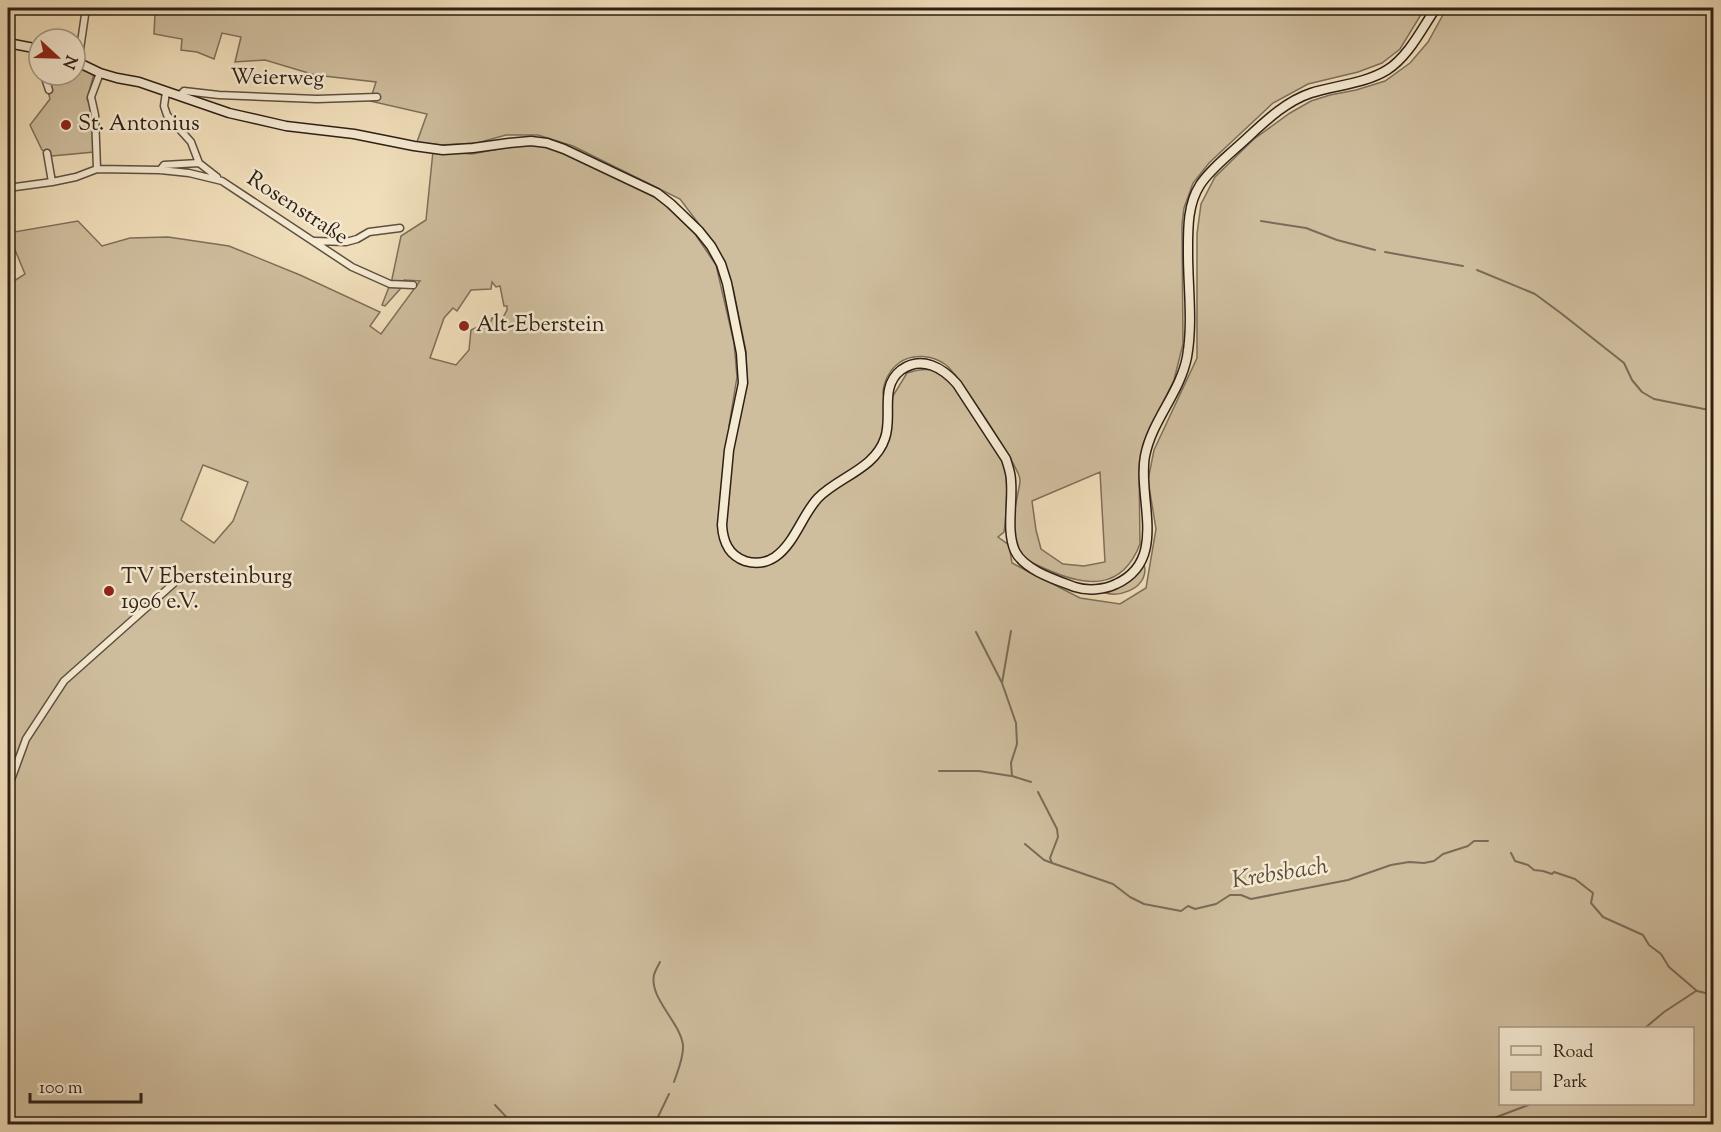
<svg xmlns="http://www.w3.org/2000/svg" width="1721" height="1132" viewBox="0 0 1721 1132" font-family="'Sorts Mill Goudy',serif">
	<rect width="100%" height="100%" fill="#f0deba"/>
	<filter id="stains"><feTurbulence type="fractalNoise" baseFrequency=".00333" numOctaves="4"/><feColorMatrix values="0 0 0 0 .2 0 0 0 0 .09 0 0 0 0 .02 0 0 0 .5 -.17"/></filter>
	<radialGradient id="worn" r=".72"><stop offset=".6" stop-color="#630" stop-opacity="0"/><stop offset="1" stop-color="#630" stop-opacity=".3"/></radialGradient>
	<path fill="#cfbe9e" stroke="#7e6f5a" stroke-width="1.5" fill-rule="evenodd" d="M115,8H1425L1400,49L1382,63L1358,72L1308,84L1273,103L1209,163L1193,183L1184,208L1182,225L1183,344L1174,380L1144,442L1139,468L1140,544C1122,591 1086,587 1046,569C1037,565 1025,561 1020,551C1011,535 1013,515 1017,498C1018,492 1020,485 1020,480C1020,468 957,373 946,365C933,355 912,353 899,363C889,370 883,383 883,394L893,396L907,373C920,369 931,367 943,375C959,386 977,422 989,439C993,447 1000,455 1004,463C1009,474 1006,519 1004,532L998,537L1009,545L1012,563L1080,598L1120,604L1146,588L1156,529L1148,480L1154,450L1197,358V234L1201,204L1215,177L1254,139L1290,113L1311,101L1330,95L1356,90L1385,81L1410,63L1428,42L1444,13L1450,8H1713V1124H8V285L25,274L8,233L78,221L102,246L130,238L168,237L229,246L300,275L380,312L370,326L381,334L420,281L404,280L401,288L385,306L382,305L392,279L401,236L426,220L433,151L472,154L509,147L541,145L564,152L639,186L665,205L695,234L716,265L734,343L737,377L729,426L736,433L747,379L746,351L733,288L714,244L680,199L573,146L538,135H506L477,143L440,145L417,142L427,114L370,101L376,82L315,75L265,60L235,62L241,37L222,33L214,59L197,52L181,50L182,39L154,34L155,14L141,10ZM492,282L496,287L500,286L504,306H507V310L501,321L492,318L491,321L471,330L469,350L456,365L430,358L444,318L453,308L457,311L471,290L491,289ZM203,465L248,482L233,521L214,543L181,520ZM1100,472L1105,562L1084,566L1063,564L1041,549L1036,530L1032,501ZM1500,1028H1692V1104H1500Z
		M75,64L94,74L87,99L95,115L94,152L52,156L42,150L30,125L50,99L44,75H75Z
		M1144,562C1144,565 1145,568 1145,571C1143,590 1118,598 1103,592Z"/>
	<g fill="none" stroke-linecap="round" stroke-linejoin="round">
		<path stroke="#7b6b58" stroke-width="2" d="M1261,221L1306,228L1337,240L1375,250
			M1385,252L1463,266
			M1477,270L1535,294L1562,314L1624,363L1632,380L1642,392L1654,399L1714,411
			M1011,631L1002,683L1016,723L1017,744L1011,763L1012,776L1031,782
			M976,632L1002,683
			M939,771H979L1011,776
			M1038,792L1057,829L1058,837L1050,858L1052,863L1113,884L1130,897L1144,904L1181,911L1188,906L1195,909L1216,904L1230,895H1241L1251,899L1348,880L1391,865L1409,862L1424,863L1434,861L1443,854L1468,846L1474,841H1488
			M1025,844L1044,860L1052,863
			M1511,853L1515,861L1528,865L1534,870L1543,871L1552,874L1554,872L1575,879L1593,893L1591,903L1603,917L1643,935L1649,945L1661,954L1669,967L1697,991L1714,995
			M660,962C658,966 655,971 654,975C649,998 680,1022 683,1045C684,1057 678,1070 674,1082
			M1645,1028L1664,1012L1696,991
			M495,1105L513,1124
			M651,1124L656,1121L669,1094
			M1482,1124L1494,1118L1531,1104"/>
		<defs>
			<path id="street" d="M36,48L39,59
				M78,63L86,8
				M44,75L49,90
				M166,92L164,106L167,115L191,142L199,163L217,177
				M179,96L184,91L219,95L317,99L377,97
				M47,153L52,182
				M97,169L95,115L91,97L100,73
				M160,170L164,165L199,163
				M8,188L52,182L76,177L97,169L160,170L189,173L222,181L352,267L390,284L413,285
				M314,241L346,242L357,239L369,232L400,228
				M8,788L26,739L64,681L182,576"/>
			<path id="secondary" d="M8,43L39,49
				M75,61L100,73L117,78L139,82L229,113L286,126L354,134L414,146L443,150L473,148L509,143L531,141L547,143L564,149L657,193L671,204L699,231L711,246L721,264L727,283L741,353L743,383L729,450L722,525C723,541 728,555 745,561C755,564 766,563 775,557C795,543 802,515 818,498C838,477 875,469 885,438C893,416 879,387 901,370C922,355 943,368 957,384L1006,459C1008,466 1011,473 1011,481C1013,503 1006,531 1015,551C1024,570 1056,580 1075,587C1087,591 1104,590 1116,584C1169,560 1137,498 1145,456C1152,420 1180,393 1187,357C1193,323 1188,287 1188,254C1188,231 1187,205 1200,185C1209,171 1224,159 1236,148C1259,128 1281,103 1311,93C1336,85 1364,84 1387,70C1409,56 1422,28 1436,8"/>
		</defs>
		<use href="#street" stroke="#5e5040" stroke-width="9"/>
		<use href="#secondary" stroke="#2e2017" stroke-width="11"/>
		<use href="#street" stroke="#f5ead2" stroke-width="6"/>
		<use href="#secondary" stroke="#f5ead2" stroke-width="8"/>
	</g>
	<g fill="#8f2418" stroke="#f5ead2" stroke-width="2">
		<circle cx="66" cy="125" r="6"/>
		<circle cx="464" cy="326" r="6"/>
		<circle cx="109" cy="591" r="6"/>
	</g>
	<g text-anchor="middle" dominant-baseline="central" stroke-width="5" stroke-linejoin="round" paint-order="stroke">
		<g font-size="22" fill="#2e2017" stroke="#f5ead2">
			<text transform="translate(277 79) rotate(1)">Weierweg</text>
			<text transform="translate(297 209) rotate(33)">Rosenstraße</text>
		</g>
		<g font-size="22" fill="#2e2017" stroke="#f5ead2" text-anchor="start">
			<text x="78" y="125">St. Antonius</text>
			<text x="476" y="326">Alt-Eberstein</text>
			<text x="121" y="578">TV Ebersteinburg<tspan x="121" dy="25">1906 e.V.</tspan></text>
		</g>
		<g font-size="24" font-style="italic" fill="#5b4c3d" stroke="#f5ead2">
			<text transform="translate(1280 874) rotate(-9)">Krebsbach</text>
		</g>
	</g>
	<rect width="1721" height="1132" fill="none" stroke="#f0deba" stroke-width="30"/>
	<rect x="9" y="9" width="1703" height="1114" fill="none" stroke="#2e2017" stroke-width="3"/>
	<rect x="15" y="15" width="1691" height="1102" fill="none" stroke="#2e2017" stroke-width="1.5"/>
	<rect x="1499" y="1027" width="195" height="78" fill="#f5ead2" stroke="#a59987" stroke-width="1.5"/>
	<rect x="1511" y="1046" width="30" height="9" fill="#f5ead2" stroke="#a59987" stroke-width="1.5"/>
	<text x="1553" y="1057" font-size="18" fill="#2e2017">Road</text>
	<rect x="1511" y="1072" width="30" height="18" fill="#cfbe9e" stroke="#a59987" stroke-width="1.5"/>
	<text x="1553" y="1087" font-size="18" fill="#2e2017">Park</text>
	<g transform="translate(57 57) rotate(112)"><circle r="28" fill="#f5ead2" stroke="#a59987" stroke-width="1.5"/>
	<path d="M0-4.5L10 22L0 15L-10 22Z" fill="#8f2418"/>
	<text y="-9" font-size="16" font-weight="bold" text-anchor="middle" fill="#2e2017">N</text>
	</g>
	<path d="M30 1093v9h111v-9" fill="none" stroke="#2e2017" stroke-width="3"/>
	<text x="39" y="1093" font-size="18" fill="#2e2017" stroke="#f5ead2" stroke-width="4.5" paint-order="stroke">100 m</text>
	<rect width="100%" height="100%" filter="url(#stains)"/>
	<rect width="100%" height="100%" fill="url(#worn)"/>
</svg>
